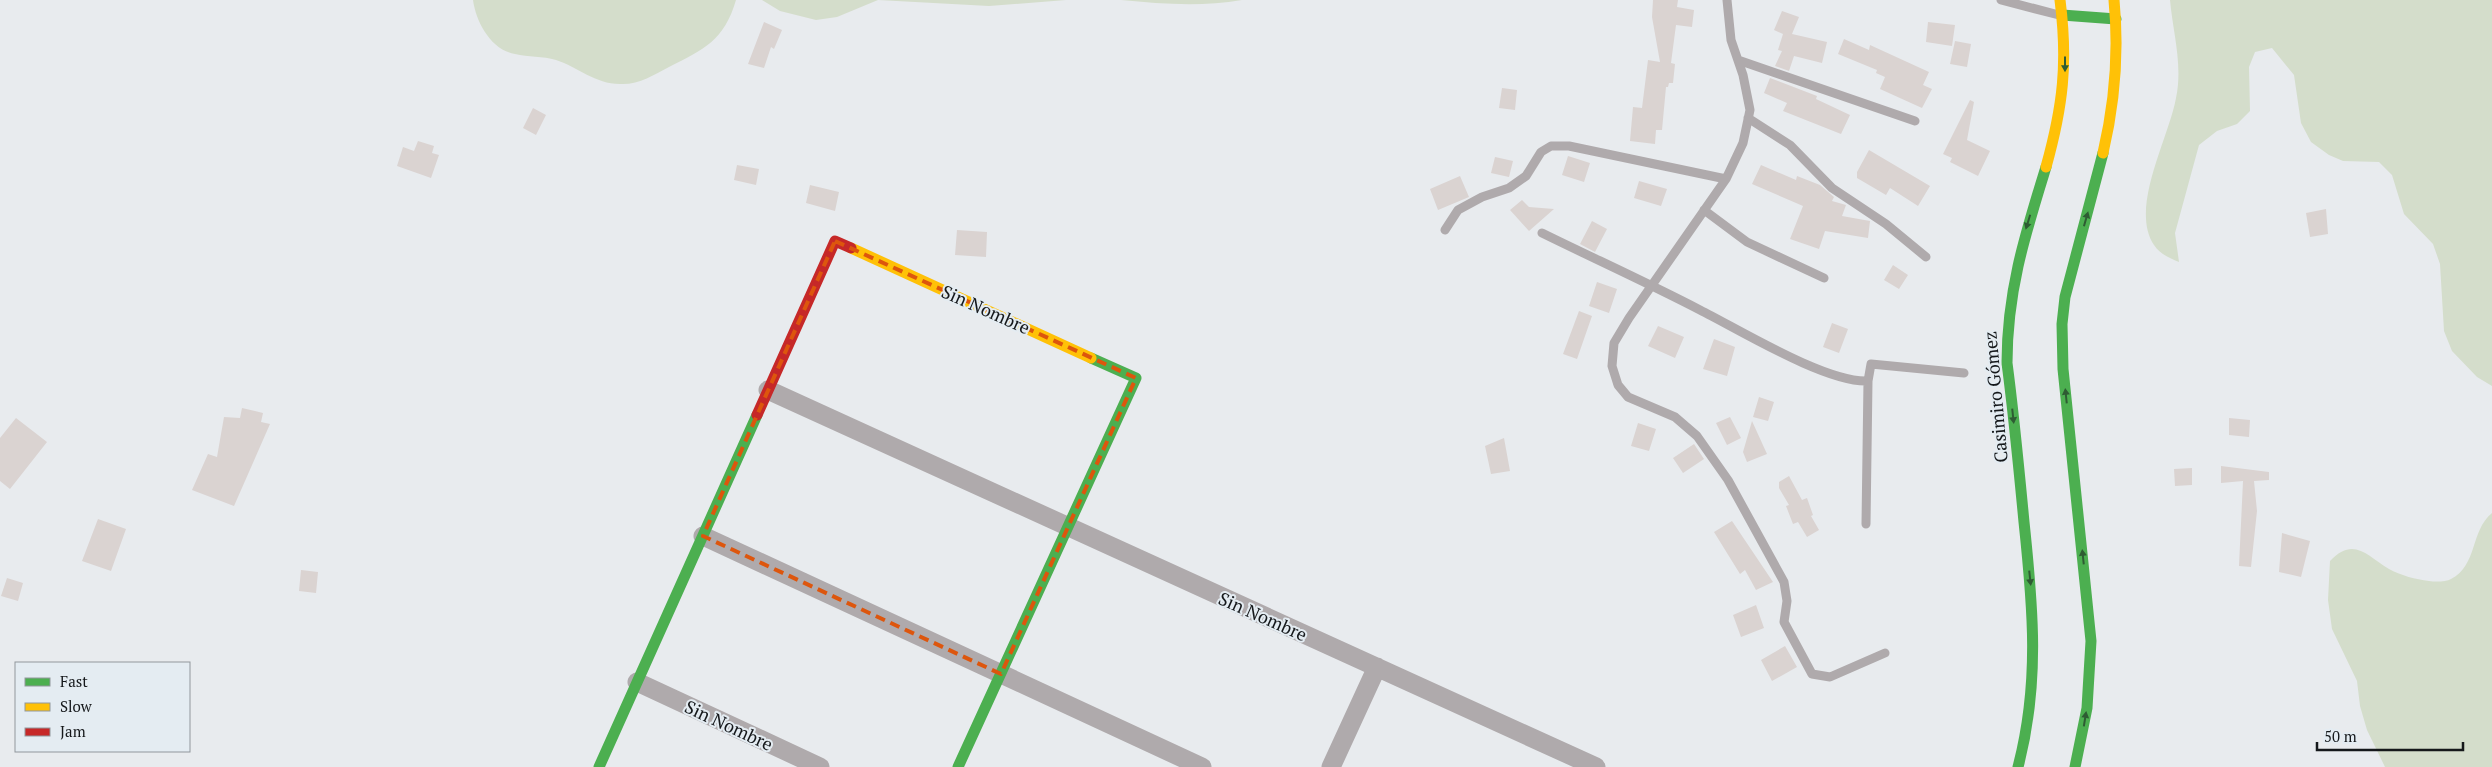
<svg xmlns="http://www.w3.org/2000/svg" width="2492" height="767" viewBox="0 0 2492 767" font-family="'PT Serif',serif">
	<rect width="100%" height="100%" fill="#e8ebee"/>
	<path fill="#d4ddcb" d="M473,0H736C724,41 704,49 669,67C653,75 639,85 620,84C595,84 578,67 556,60C543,56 528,57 515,54C491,50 476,22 473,0Z
		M762,0H1066L989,6L878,0L837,17L816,20L780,11Z
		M1121,0H1242C1201,7 1162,4 1121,0Z
		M2170,0H2492V386L2477,377L2452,351L2444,331L2440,264L2433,244L2404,214L2392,175L2379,162L2343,161L2329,155L2311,142L2301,123L2294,75L2272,48L2255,52L2249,67L2250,111L2237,124L2217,131L2199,145L2175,233L2179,262C2169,258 2160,254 2154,245C2129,208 2169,138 2176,98C2183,65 2173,33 2170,0Z
		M2492,513V767H2385L2367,730L2360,706L2357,681L2332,629L2328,600L2330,561C2354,536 2367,556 2389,569C2402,576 2415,579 2429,581C2435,582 2446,582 2451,579C2478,565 2470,531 2492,513Z"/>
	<path fill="#dad3d1" d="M1653,0H1678L1677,7L1694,10L1692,27L1676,25L1671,63L1675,64L1673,83H1669L1668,87H1666L1662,130H1656L1655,144L1630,141L1633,107L1642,108L1648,60L1660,62L1652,17Z
		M1782,11L1799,17L1792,34L1827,42L1822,63L1794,56L1789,71L1775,66L1782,51L1778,50L1783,34L1774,30Z
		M764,22L782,30L774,49L771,47L764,68L748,64Z
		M1928,22L1955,25L1952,46L1926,42Z
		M1844,39L1869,50L1870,45L1929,72L1923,85L1932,89L1922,108L1880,89L1885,77L1876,73L1877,70L1838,54Z
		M1955,41L1971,44L1967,67L1950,64Z
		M1770,78L1817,96L1816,99L1850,115L1841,134L1783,111L1787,103L1764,93Z
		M1502,88L1517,90L1515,110L1499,108Z
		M1970,100L1974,102L1967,140L1990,151L1978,176L1950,162L1952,158L1943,154Z
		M533,108L546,115L536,135L523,128Z
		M418,141L434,146L432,153L439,155L431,178L397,166L403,147L414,151Z
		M1869,150L1930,186L1918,206L1890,188L1886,195L1857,178V172Z
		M1568,156L1590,163L1584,182L1562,175Z
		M1495,157L1513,161L1509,177L1491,173Z
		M737,165L759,169L756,185L734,180Z
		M1761,165L1796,180L1797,176L1820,185L1834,197L1832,201L1846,205L1842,216L1870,221L1868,238L1825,231L1819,249L1790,239L1803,206L1752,184Z
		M1460,176L1469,197L1438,210L1430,189Z
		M1639,181L1667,189L1661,206L1634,198Z
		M810,185L839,192L835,211L806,203Z
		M1522,200L1529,207L1554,209L1529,231L1510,210Z
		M2326,209L2328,234L2310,237L2306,213Z
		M1592,221L1607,229L1595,252L1580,244Z
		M957,230L987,232L986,257L955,255Z
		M1893,265L1908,275L1899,289L1884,280Z
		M1597,282L1617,289L1609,313L1589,306Z
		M1579,311L1592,316L1577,359L1563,354Z
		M1832,323L1848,329L1839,353L1823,347Z
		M1658,326L1684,337L1675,358L1648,346Z
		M1714,339L1735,347L1727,376L1703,369Z
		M1759,397L1774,402L1768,421L1753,417Z
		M242,408L263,413L261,422L270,424L234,506L192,490L208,454L217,457L224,417L240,418Z
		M1730,417L1741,438L1727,445L1716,423Z
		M16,418L47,442L10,489L0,481V438Z
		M2229,418L2250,420L2249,437L2229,435Z
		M1752,421L1767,454L1747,462L1743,452Z
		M1638,423L1656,429L1649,451L1631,446Z
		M1504,438L1510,471L1491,474L1485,446Z
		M1694,444L1704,459L1683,473L1673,458Z
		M2221,466L2269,472V480L2254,481L2257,511L2251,567L2239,566L2243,481L2221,483Z
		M2192,468V485L2175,486L2174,469Z
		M1789,476L1802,500L1807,498L1813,515L1811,516L1819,530L1807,537L1798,522L1793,524L1786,506L1789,505L1779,488V482Z
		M98,519L126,529L111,571L82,561Z
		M1732,521L1773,582L1756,590L1745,570L1740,574L1714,532Z
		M2282,533L2310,541L2301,577L2279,572Z
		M301,570L318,572L316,593L299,591Z
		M7,578L23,583L18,601L1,596Z
		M1756,605L1764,628L1741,637L1733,615Z
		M1785,646L1797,667L1772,681L1761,660Z"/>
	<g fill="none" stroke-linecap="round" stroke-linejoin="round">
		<path stroke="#afaaac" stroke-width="9" d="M1727,0L1731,40L1743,75L1750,110L1743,143L1726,179L1629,318L1614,343L1612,366L1618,385L1628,397L1675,417L1697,436L1728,480L1784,582L1787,601L1784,622L1812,674L1830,677L1885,653
			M2001,0L2059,15
			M1738,60L1915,121
			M1748,118L1790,145L1832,188L1886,224L1926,257
			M1704,210L1747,242L1824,278
			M1445,230L1458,210L1482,197L1509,188L1526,176L1541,152L1551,146H1569L1726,179
			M1542,233C1595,259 1648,283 1700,310C1740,330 1826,383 1868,381
			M1866,524L1868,381L1871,364L1964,373"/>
		<path stroke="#afaaac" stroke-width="19" d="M768,390L1596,767
			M703,536L1202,767
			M637,682L820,767
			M1331,767L1377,667"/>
		<path stroke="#4caf50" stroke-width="11" d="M2062,15L2116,19
			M599,767L757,415
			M958,767L1136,378L1091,358
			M2018,767C2040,683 2033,607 2024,522C2019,469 2014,416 2007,363C2007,291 2025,235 2046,167
			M2075,767L2087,708L2091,641L2063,369L2062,324L2065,297L2103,153"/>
		<path stroke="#ffc107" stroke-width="11" d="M2103,153C2115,102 2119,52 2114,0
			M2046,167C2063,106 2068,63 2060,0
			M851,248L1091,358"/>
		<path stroke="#c62828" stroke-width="11" d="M757,415L835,241L851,248"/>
	</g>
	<defs><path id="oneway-solid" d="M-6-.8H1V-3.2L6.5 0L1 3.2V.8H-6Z" transform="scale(1.25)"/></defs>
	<g fill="#2e5c33">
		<use href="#oneway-solid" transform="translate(2065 64) rotate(90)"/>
		<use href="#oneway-solid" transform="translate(2086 219) rotate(-74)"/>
		<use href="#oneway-solid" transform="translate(2028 222) rotate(107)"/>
		<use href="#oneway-solid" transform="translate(2066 396) rotate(-96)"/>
		<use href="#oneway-solid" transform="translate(2013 416) rotate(84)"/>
		<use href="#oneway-solid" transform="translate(2083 557) rotate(-96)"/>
		<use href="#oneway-solid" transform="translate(2030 578) rotate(84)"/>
		<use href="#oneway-solid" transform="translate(2085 719) rotate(-81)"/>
	</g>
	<path fill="none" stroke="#dd560d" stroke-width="4" stroke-dasharray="10 6" stroke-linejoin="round" d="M835,241L1136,378L1001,674L703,536Z"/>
	<g text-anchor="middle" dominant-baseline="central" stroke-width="4" stroke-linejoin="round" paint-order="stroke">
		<g font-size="18" fill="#15181b" stroke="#e4ecf2">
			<text transform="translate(986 309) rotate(24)">Sin Nombre</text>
			<text transform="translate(1995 397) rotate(-95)">Casimiro Gómez</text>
			<text transform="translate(1263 616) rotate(24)">Sin Nombre</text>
			<text transform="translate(729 725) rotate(25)">Sin Nombre</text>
		</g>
	</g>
	<rect x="15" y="662" width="175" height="90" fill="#e4ecf2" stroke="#91979c"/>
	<rect x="25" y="678" width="25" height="8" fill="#4caf50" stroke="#91979c"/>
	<text x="60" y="687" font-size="15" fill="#15181b">Fast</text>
	<rect x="25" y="703" width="25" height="8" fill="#ffc107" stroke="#91979c"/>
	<text x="60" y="712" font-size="15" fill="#15181b">Slow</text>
	<rect x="25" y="728" width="25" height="8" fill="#c62828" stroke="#91979c"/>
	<text x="60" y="737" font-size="15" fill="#15181b">Jam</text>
	<path d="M2317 742v8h146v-8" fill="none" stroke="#15181b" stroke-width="2.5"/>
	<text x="2324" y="742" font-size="15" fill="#15181b" stroke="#e4ecf2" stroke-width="4" paint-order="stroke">50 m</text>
</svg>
